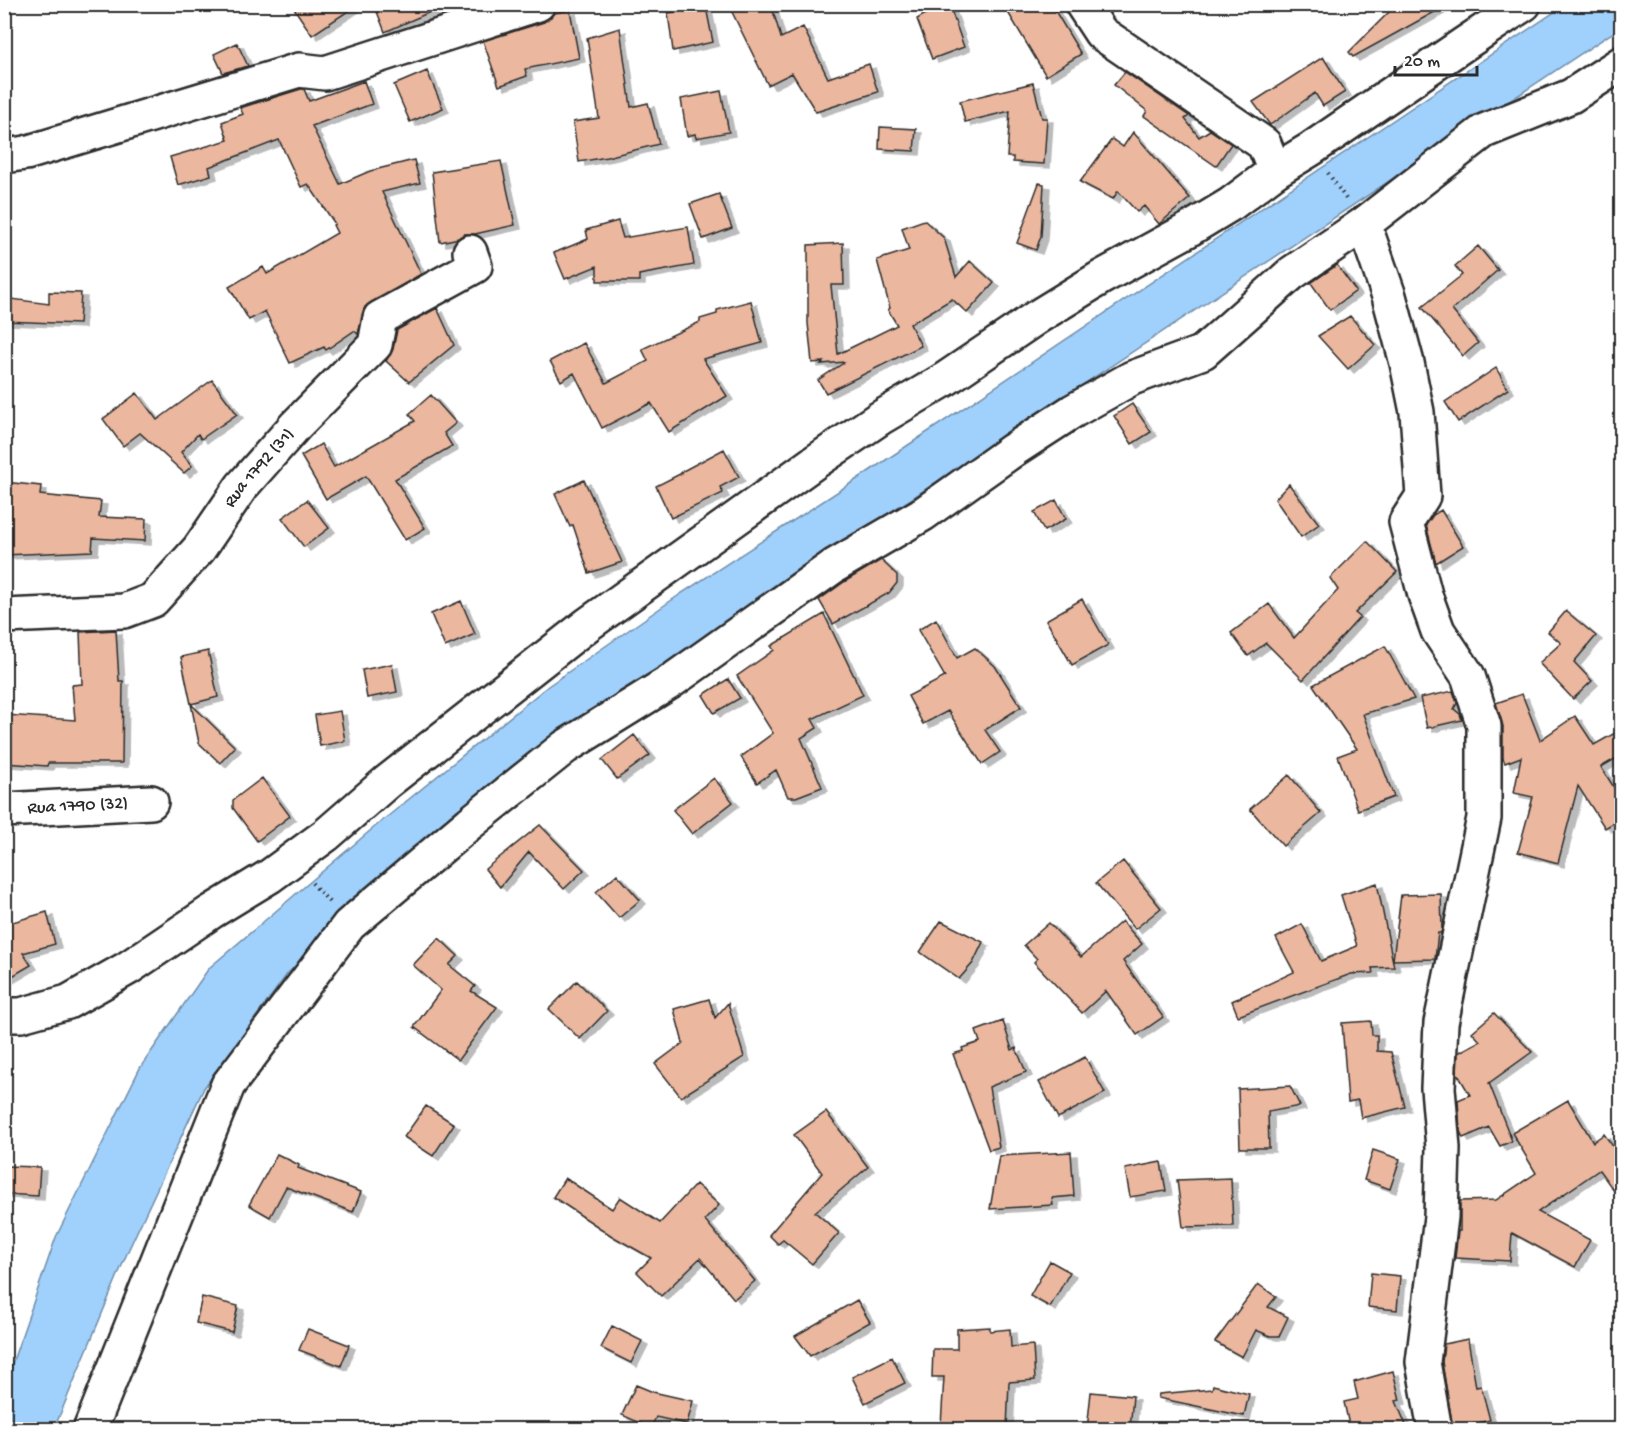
<svg xmlns="http://www.w3.org/2000/svg" width="1626" height="1434" viewBox="0 0 1626 1434" font-family="'Gochi Hand',sans-serif">
	<defs>
		<filter id="shadow"><feDropShadow dx="6" dy="4" stdDeviation="0" flood-color="#0004"/></filter>
	</defs>
	<rect width="100%" height="100%" fill="#fff"/>
	<filter id="ink" filterUnits="userSpaceOnUse"><feTurbulence type="fractalNoise" baseFrequency=".0167" numOctaves="2"/><feDisplacementMap in="SourceGraphic" scale="12" xChannelSelector="R" yChannelSelector="G"/><feConvolveMatrix kernelMatrix="1 2 1 2 8 2 1 2 1" color-interpolation-filters="sRGB"/></filter>
	<g filter="url(#ink)">
		<path fill="#a0d0fc" stroke="#718ea8" stroke-width="1.5" d="M1565,5H1621V27L744,610L557,738L427,844L288,973L204,1088L128,1251L54,1429L5,1430V1384L56,1237L140,1068L209,968L371,830L548,686L682,593L868,472Z"/>
		<path fill="#ebb79e" stroke="#2b2b2b" stroke-width="1.5" filter="url(#shadow)" d="M291,4H359L312,35Z
			M374,4H448L385,32Z
			M728,4H771L781,38L803,27L828,78L869,64L878,92L816,112L792,73L768,85Z
			M943,4H949L964,47L932,59L917,19Z
			M1003,4H1051L1081,54L1046,76Z
			M1397,4H1449L1353,57L1349,52Z
			M706,7L713,42L673,51L668,13Z
			M570,10L579,58L525,69L527,76L499,86L483,41L544,22L554,13Z
			M620,28L631,107L648,103L659,144L607,157L579,162L573,122L599,118L587,38Z
			M237,43L248,66L223,73L214,54Z
			M1323,57L1345,92L1323,106L1315,93L1270,125L1253,102Z
			M427,71L443,108L410,122L394,85Z
			M1125,72L1189,116L1185,119L1199,137L1210,130L1231,144L1216,166L1144,116L1147,111L1114,85Z
			M364,81L372,104L312,126L340,184L370,171L414,160L420,183L382,192L421,274L365,307L358,334L354,331L326,350L324,347L290,363L265,311L249,320L229,287L263,267L267,274L337,233L333,225L335,224L308,184L301,187L279,140L209,167L211,175L178,185L170,157L228,140L222,122L243,114L240,108L301,89H304L309,101Z
			M1033,83L1042,118H1047L1044,164L1013,162V157H1007L1010,111L965,122L960,101Z
			M721,91L729,132L696,138L695,134L687,136L681,99Z
			M880,127L916,129L914,151L879,149Z
			M1133,132L1190,198L1159,224L1144,206L1137,212L1118,191L1113,199L1080,182L1112,139L1123,147Z
			M501,161L515,225L475,234H464L459,238L440,242L432,172Z
			M1039,183L1044,184L1041,236L1036,250L1017,243Z
			M719,194L732,228L703,239L690,204Z
			M924,220L944,238L956,277L970,261L994,283L967,313L952,299L910,324L921,346L826,393L818,380L845,362L821,364L823,362L812,363L808,323V245L843,243L844,285H831L838,354L897,325L888,310L890,308L877,260L909,250L902,228Z
			M618,221L623,238L688,227L694,265L639,275V281H597V266L565,279L554,253L588,239L586,230Z
			M1478,246L1498,270L1452,310L1478,343L1463,356L1422,307L1462,275L1455,266Z
			M1337,265L1356,291L1330,310L1311,283Z
			M49,292L81,293L79,324L4,321V298L49,304Z
			M751,301L762,343L703,359L727,396L669,432L651,403L602,428L574,373L561,381L550,361L584,343L606,383L648,361L642,349L700,322V319L717,314V310Z
			M437,308L454,345L409,382L386,361L393,349L397,330Z
			M1350,316L1375,345L1348,369L1318,336Z
			M1496,368L1508,389L1458,422L1445,402Z
			M212,380L237,414L201,439L198,434L181,452L192,466L184,473L140,433L123,446L103,419L137,393L157,420Z
			M431,395L456,423L444,433L452,446L395,479L425,528L405,540L366,476L326,499L301,456L321,444L334,467L415,421L409,414Z
			M1132,404L1151,432L1132,444L1114,416Z
			M724,449L739,477L720,487L723,493L671,518L656,486L682,473L681,472Z
			M584,480L622,562L589,573L573,525L570,527L555,494Z
			M4,482L41,486L40,495L101,501L99,517L146,519L145,541L93,538L92,551L4,555Z
			M1289,484L1319,524L1301,537L1275,499Z
			M307,500L329,528L304,547L282,518Z
			M1056,500L1066,519L1044,531L1034,512Z
			M1441,510L1463,546L1436,563L1426,525L1433,515Z
			M1367,541L1397,572L1355,613L1360,617L1303,680L1266,643L1248,656L1231,633L1269,604L1294,638L1338,590L1330,578Z
			M881,560L897,575V583L889,593L833,624L819,600L844,582Z
			M1082,599L1108,645L1072,665L1046,620Z
			M461,601L475,634L445,647L431,614Z
			M1566,611L1596,636L1574,662L1592,681L1573,699L1539,663L1561,643L1548,632Z
			M824,614L863,695L812,719L817,728L801,738L822,787L796,797H788L776,770L757,783L741,757L773,733L737,676L774,650L771,646Z
			M936,619L957,658L975,648L995,666L1021,707L985,730L1000,752L982,764L948,711L923,724L908,696L945,677L918,630Z
			M116,630L119,681H123L122,763H48L47,766L4,763L6,715L75,720L72,685L82,684L80,632Z
			M1385,646L1414,699L1363,714L1394,797L1358,810L1338,756L1357,749L1313,685Z
			M208,651L218,697L191,704L181,657Z
			M392,664L397,692L367,698L362,670Z
			M728,679L740,698L714,713L703,695Z
			M1453,691L1457,703L1454,709L1460,714L1462,720L1427,728L1420,698Z
			M1522,694L1540,740L1575,716L1594,745L1615,733L1622,744V755L1601,767L1622,800V818L1605,828L1578,786L1558,863L1518,852L1533,797L1514,793L1521,757L1505,763L1503,758V726L1496,703Z
			M191,704L235,747L220,763L199,743Z
			M340,711L345,741L320,746L315,715Z
			M634,735L650,755L617,779L602,760Z
			M1289,775L1321,813L1283,846L1250,809Z
			M262,778L290,816L257,841L233,808V800Z
			M714,778L733,802L692,834L673,810Z
			M540,825L584,870L564,889L529,852L500,887L485,869Z
			M1123,861L1161,908L1135,929L1096,883Z
			M617,874L640,900L619,918L596,892Z
			M1377,883L1394,967L1372,968L1373,973L1351,974L1238,1016L1232,1001L1294,972L1276,938L1302,924L1321,961L1357,946L1341,895Z
			M1441,894L1442,929L1441,933H1438L1435,959L1393,960L1401,895Z
			M47,912L55,944L23,953L31,965L4,981V921L6,924Z
			M941,921L983,942L973,963L959,979L920,952Z
			M1122,921L1142,944L1123,961L1163,1017L1137,1035L1106,991L1082,1013L1034,962L1037,959L1024,945L1049,923L1081,957Z
			M439,938L458,956L449,965L475,986L471,991L497,1007L458,1060L414,1027L441,990L413,965Z
			M577,981L607,1011L580,1039L549,1009Z
			M709,999L715,1018L728,1003L744,1057L681,1097L655,1064L683,1043L674,1009Z
			M1494,1013L1532,1052L1489,1083L1512,1141L1500,1146L1489,1127L1463,1138L1460,1131L1458,1100L1470,1095L1457,1073L1458,1053L1480,1041L1472,1032Z
			M1003,1021L1012,1050L1016,1048L1026,1072L989,1087L999,1147L989,1150L953,1054L963,1051L962,1048L980,1042L976,1031Z
			M1371,1021L1372,1035H1377V1051L1391,1052L1405,1107L1361,1118L1358,1100L1348,1102L1342,1023Z
			M1085,1057L1105,1093L1058,1118L1039,1082Z
			M1290,1086L1300,1106L1268,1112L1269,1148H1240L1238,1089Z
			M1568,1100L1593,1142L1604,1134L1622,1159V1202L1599,1170L1538,1212L1590,1240L1575,1267L1512,1233L1510,1261L1455,1258L1458,1231H1460V1201L1496,1200L1536,1173L1512,1133Z
			M426,1106L454,1124L433,1156L404,1137Z
			M826,1112L868,1167L815,1212L839,1233L812,1264L783,1240L778,1244L769,1235L822,1173L794,1135Z
			M1373,1150L1400,1159L1390,1189L1364,1180Z
			M1071,1152L1074,1196L1052,1198L1053,1205L990,1209L999,1156Z
			M277,1154L299,1165L298,1168L361,1192L353,1212L286,1187L270,1217L249,1205Z
			M1161,1162L1166,1191L1130,1197L1125,1169Z
			M4,1166L40,1167L38,1196L4,1194Z
			M565,1178L612,1209L620,1197L660,1223L696,1184L719,1205L705,1220L755,1281L734,1299L700,1258L661,1296L637,1272L651,1258L612,1236L553,1197Z
			M1231,1178L1233,1226L1183,1227L1177,1180Z
			M1050,1261L1070,1272L1050,1307L1030,1296Z
			M1371,1273L1400,1276L1397,1310L1368,1307Z
			M1258,1284L1276,1297L1268,1307L1288,1317L1279,1336H1270L1256,1330L1242,1357L1215,1342Z
			M202,1297L238,1306L232,1332L196,1323Z
			M857,1300L870,1322L810,1356L795,1336Z
			M612,1326L642,1341L631,1363L601,1348Z
			M990,1327V1331L1010,1329L1011,1347L1033,1345L1035,1380L1009,1382L1007,1429L941,1425L944,1377H932L933,1349H957V1329Z
			M308,1329L349,1345L341,1366L299,1350Z
			M1468,1339L1476,1387L1481,1386L1490,1420L1453,1429L1442,1362L1444,1344Z
			M892,1357L905,1383L865,1403L852,1377Z
			M1393,1371L1400,1400L1396,1401L1408,1430H1350L1344,1402L1358,1399L1354,1382Z
			M636,1385L653,1392L693,1401L687,1424L656,1417L651,1428L622,1415Z
			M1213,1385L1249,1394L1244,1416L1158,1398L1159,1394L1212,1389Z
			M1091,1392L1133,1396L1130,1430H1087Z"/>
		<g fill="none" stroke-linecap="round" stroke-linejoin="round">
			<defs>
				<g id="minor">
					<path d="M1082,4L1101,33L1264,144L1275,171"/>
					<path d="M4,156L26,153L299,70L325,73L538,4"/>
					<path d="M1364,224L1389,296L1407,363L1417,412L1423,496L1406,522L1425,595L1438,631L1468,676L1484,726V818L1441,1023L1438,1088L1443,1148L1441,1217L1423,1362L1435,1430"/>
					<path id="s1" d="M4,616L124,611L153,600L199,549L242,486L296,425L375,345L380,318L475,266L470,252"/>
					<path id="s2" d="M4,810L151,802"/>
					<path d="M4,1015H21L68,1002L128,968L211,912L270,876L326,835L387,782L587,625L812,464L880,418L944,380L1037,317L1102,277L1188,230L1231,204L1275,171L1311,149L1464,44L1524,4"/>
					<path d="M90,1430L228,1085L349,925L470,823L565,747L670,682L834,566L923,514L1013,450L1073,411L1132,378L1203,352L1292,273L1364,224L1484,131L1571,96L1622,63"/>
				</g>
			</defs>
			<use href="#minor" stroke="#2b2b2b" stroke-width="38"/>
			<path stroke="#2b2b2b" stroke-width="4" stroke-dasharray="1.5 4.5" stroke-linecap="butt" d="M1328,173L1346,199
				M312,883L329,902"/>
			<use href="#minor" stroke="#fff" stroke-width="33"/>
		</g>
	</g>
	<g text-anchor="middle" dominant-baseline="central" stroke-width="4.5" stroke-linejoin="round" paint-order="stroke">
		<g font-size="18" fill="#2b2b2b" stroke="#fff">
			<text stroke="none"><textPath href="#s1" startOffset="321">Rua 1792 (31)</textPath></text>
			<text stroke="none"><textPath href="#s2" startOffset="74">Rua 1790 (32)</textPath></text>
		</g>
	</g>
	<rect width="1626" height="1434" fill="none" stroke="#fff" stroke-width="24"/>
	<rect x="12" y="12" width="1602" height="1410" fill="none" stroke="#2b2b2b" stroke-width="2" filter="url(#ink)"/>
	<path d="M1395 66v9h82v-9" fill="none" stroke="#2b2b2b" stroke-width="3"/>
	<text x="1404" y="66" font-size="18" fill="#2b2b2b" stroke="#ffffff" stroke-width="4.5" paint-order="stroke">20 m</text>
</svg>
